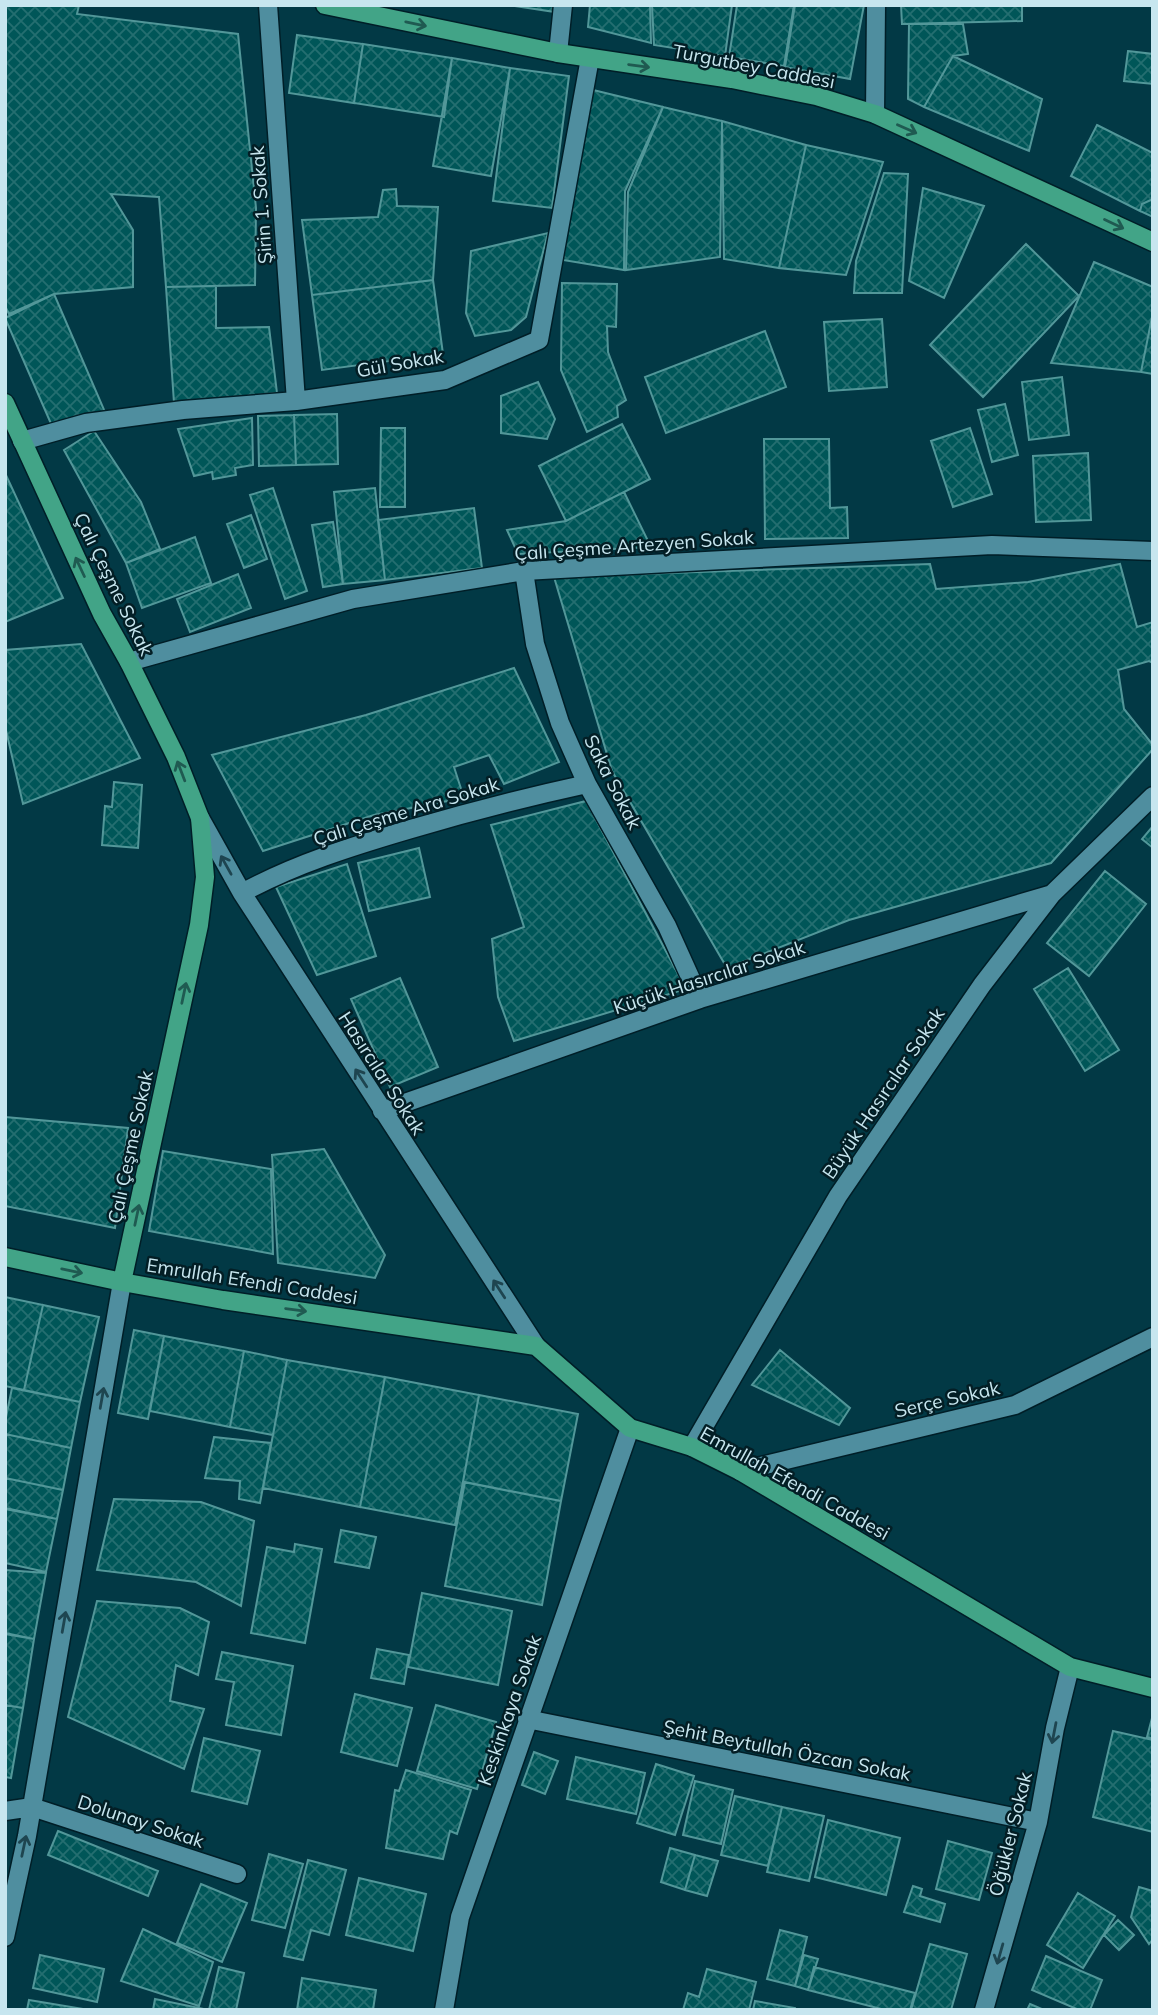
<svg xmlns="http://www.w3.org/2000/svg" width="1158" height="2015" viewBox="0 0 1158 2015" font-family="Mulish,sans-serif">
	<defs>
		<pattern id="building-cross-hatch" width="8" height="8" patternUnits="userSpaceOnUse" patternTransform="scale(1.75)"><rect width="8" height="8" fill="#005658"/><path d="M0 0l8 8M0 8l8-8" fill="none" stroke="#246e70"/></pattern>
	</defs>
	<rect width="100%" height="100%" fill="#023945"/>
	<path fill="url(#building-cross-hatch)" stroke="#529799" stroke-width="2" d="M5,5H79L77,14L238,34L256,208L255,285L166,287L159,197L111,194L133,230V287L54,294L9,314L5,306Z
		M508,5H556L555,12Z
		M590,5H650L651,43L588,27Z
		M652,5H732L725,56L654,45Z
		M737,5H794L784,66L729,57Z
		M795,5H864L850,79L785,67Z
		M901,5H1022V21L902,24Z
		M909,24H963L968,54L953,56L924,107L908,99Z
		M297,35L363,44L354,103L289,93Z
		M363,44L452,58L444,117L354,103Z
		M1128,51L1153,54V84L1124,81Z
		M953,56L1042,99L1029,151L924,107Z
		M452,58L510,68L491,176L433,166Z
		M510,68L569,76L552,208L493,201Z
		M589,89L663,107L625,191L624,270L563,260Z
		M663,107L722,121L720,257L626,270L628,192Z
		M722,121L806,145L779,268L724,259Z
		M1097,125L1153,153V199L1142,204L1140,211L1071,176Z
		M806,145L883,162L846,275L779,268Z
		M884,173L908,174L902,293H854L856,261Z
		M923,188L984,206L944,298L909,281Z
		M396,189L397,206L438,207L433,280L312,295L302,220L378,217L383,190Z
		M1153,199V217L1140,211L1142,204Z
		M548,233L526,317L511,330L475,336L466,313L471,251Z
		M1026,244L1079,296L983,397L930,345Z
		M1094,262L1153,287V312L1141,372L1051,363Z
		M433,280L443,354L322,370L312,295Z
		M562,283L617,284L616,327L607,326L608,352L626,400L617,406L618,417L587,432L561,370Z
		M216,286V328L269,327L277,393L174,403L166,287Z
		M54,294L105,412L52,426L5,318Z
		M1153,312V374L1141,372Z
		M882,319L887,387L829,391L824,322Z
		M765,331L786,387L666,433L645,377Z
		M1062,377L1069,435L1029,440L1022,382Z
		M538,382L555,419L547,439L501,433V396Z
		M1005,404L1018,455L992,462L978,410Z
		M337,414L338,464L296,465L294,415Z
		M294,415L296,465L259,466L258,416Z
		M252,418L253,465L235,468L236,475L213,479L212,472L194,476L178,429Z
		M622,424L650,479L566,521L539,466Z
		M381,428H405V507H380Z
		M970,428L992,494L953,507L931,441Z
		M94,431L141,502L160,549L126,563L64,450Z
		M764,439H829L830,508L847,507L848,538L765,539Z
		M1088,453L1091,520L1036,522L1033,456Z
		M5,473L63,598L5,622Z
		M273,488L307,591L285,599L250,495Z
		M375,488L385,580L343,584L334,492Z
		M624,492L651,547L518,554L507,530L566,521Z
		M474,508L482,568L385,580L378,520Z
		M251,515L267,559L244,568L227,524Z
		M333,522L343,584L323,587L312,525Z
		M195,537L211,583L142,608L126,563Z
		M930,564L936,589L1028,582L1120,564L1137,627L1153,622V663L1149,661L1118,670L1124,709L1153,745V749L1051,863L849,920L727,968L612,771L554,577Z
		M238,574L251,608L190,632L177,599Z
		M81,644L140,758L23,804L5,726V650Z
		M514,668L559,762L504,784L489,755L454,767L464,798L374,815L263,851L212,755L366,715Z
		M114,782L142,785L138,848L102,845L105,806L112,807Z
		M586,801L686,989L514,1041L498,997L492,939L524,927L491,825Z
		M1153,826V848L1142,839Z
		M419,848L430,897L369,911L358,863Z
		M347,864L376,956L317,975L276,887Z
		M1105,871L1146,904L1089,976L1047,943Z
		M1068,968L1119,1050L1085,1071L1034,989Z
		M400,978L438,1067L390,1087L351,999Z
		M5,1117L128,1128L115,1228L5,1206Z
		M324,1149L385,1255L375,1278L278,1263L272,1155Z
		M163,1151L271,1169L273,1254L149,1231Z
		M5,1297L43,1305L24,1390L5,1386Z
		M43,1305L99,1317L80,1402L24,1390Z
		M134,1330L164,1336L148,1419L118,1413Z
		M164,1336L244,1351L230,1427L150,1411Z
		M780,1350L850,1408L839,1425L752,1385Z
		M244,1351L287,1360L273,1435L230,1427Z
		M287,1360L385,1377L360,1507L263,1488Z
		M385,1377L479,1395L455,1525L360,1507Z
		M12,1388L80,1402L71,1448L5,1434V1422Z
		M479,1395L578,1414L561,1501L463,1482Z
		M5,1434L71,1448L63,1490L5,1478Z
		M214,1437L271,1443L260,1503L239,1499L240,1481L205,1478Z
		M5,1478L63,1490L57,1519L5,1508Z
		M465,1482L561,1501L542,1605L445,1586Z
		M114,1499L201,1502L254,1521L241,1606L196,1582L97,1570Z
		M5,1509L57,1519L46,1572L5,1563Z
		M341,1530L376,1537L369,1568L335,1562Z
		M295,1544L322,1549L305,1643L251,1633L267,1547L294,1552Z
		M5,1570L46,1573L34,1639L5,1633Z
		M422,1593L512,1611L498,1685L408,1667Z
		M97,1601L180,1608L209,1622L198,1675L176,1665L170,1701L204,1709L184,1769L68,1717Z
		M5,1634L34,1639L23,1708L5,1705Z
		M377,1649L409,1655L404,1684L371,1678Z
		M222,1652L293,1666L281,1735L226,1725L234,1682L216,1679Z
		M355,1694L412,1708L397,1766L341,1752Z
		M5,1705L23,1708L11,1778L5,1777Z
		M436,1705L496,1722L477,1789L417,1771Z
		M1152,1718H1153V1739L1147,1737Z
		M1113,1731L1153,1740V1832L1093,1817Z
		M204,1738L260,1751L247,1804L192,1791Z
		M534,1752L558,1761L545,1794L522,1785Z
		M576,1757L645,1773L636,1814L567,1799Z
		M656,1764L694,1776L675,1835L637,1823Z
		M406,1770L471,1790L457,1834L450,1831L443,1859L386,1848L395,1790L399,1791Z
		M695,1781L733,1790L721,1844L683,1835Z
		M735,1796L782,1807L768,1866L721,1855Z
		M782,1807L824,1816L809,1881L767,1872Z
		M828,1820L900,1838L886,1895L815,1877Z
		M58,1831L158,1871L148,1896L48,1855Z
		M948,1841L992,1853L979,1900L936,1889Z
		M670,1848L695,1855L685,1890L661,1882Z
		M269,1854L303,1864L285,1928L252,1920Z
		M695,1855L718,1861L707,1896L685,1890Z
		M308,1860L346,1870L329,1935L311,1930L303,1960L284,1956Z
		M359,1878L426,1894L413,1951L346,1935Z
		M201,1884L247,1903L222,1962L177,1943Z
		M913,1886L922,1889L920,1896L945,1904L940,1922L904,1912Z
		M1139,1887L1153,1891V1939L1149,1944L1131,1917Z
		M1078,1893L1115,1916L1083,1968L1047,1945Z
		M1118,1920L1134,1935L1119,1950L1104,1935Z
		M143,1929L213,1962L199,2006L121,1981Z
		M780,1930L807,1937L795,1986L767,1979Z
		M930,1944L967,1954L951,2010H911Z
		M40,1955L104,1969L97,2002L33,1988Z
		M804,1955L818,1959L808,1990L795,1986Z
		M1046,1956L1102,1980L1090,2010H1079L1032,1990Z
		M219,1967L244,1973L236,2010H209Z
		M814,1967L915,1993L910,2010H885L808,1990Z
		M707,1969L756,1982L749,2010H683L688,1993L699,1997Z
		M302,1978L376,1990L373,2010H297Z
		M155,1999L204,2009V2010H153Z
		M29,2000L89,2010H27Z
		M755,2001L795,2008V2010H753Z
		M1030,2004L1044,2010H1027Z"/>
	<g fill="none" stroke-linecap="round" stroke-linejoin="round">
		<defs>
			<path id="minor" d="M268,5L296,401
				M558,53L563,5
				M875,114L876,5
				M22,441L86,423L183,410L296,401L445,380L539,340L590,58
				M524,571L535,644L560,723L587,784L667,926L700,999
				M129,662L353,599L524,571L992,545L1153,551
				M200,818L242,893L536,1346
				M242,893C295,864 353,846 411,829C469,812 527,797 587,784
				M382,1111L700,999L1052,894
				M692,1447L838,1196L982,985L1052,894L1153,796
				M740,1471L1015,1405L1153,1337
				M527,1719L1038,1822
				M5,1811L32,1807L237,1874
				M5,1937L27,1836L122,1282
				M444,2010L460,1917L630,1428
				M984,2010L1038,1822L1055,1728L1070,1667"/>
			<path id="major" d="M325,5L558,53L732,79L816,96L875,114L1153,242
				M5,403L102,614L129,662L176,757L200,818L205,877L199,925L122,1282
				M5,1257L122,1282L223,1300L536,1346L630,1428L692,1447L740,1471L1070,1667L1153,1688"/>
		</defs>
		<use href="#minor" stroke="#001e27" stroke-width="21"/>
		<use href="#major" stroke="#001e27" stroke-width="21"/>
		<use href="#minor" stroke="#4f8e9f" stroke-width="18"/>
		<use href="#major" stroke="#42a487" stroke-width="18"/>
	</g>
	<defs><path id="oneway-shaft" d="M-6 0H5M1.5-3L5.5 0L1.5 3" fill="none" stroke-width="1.6" stroke-linecap="round" stroke-linejoin="round" transform="scale(1.75)"/></defs>
	<g stroke="#1f5a51">
		<use href="#oneway-shaft" transform="translate(416 24) rotate(12)"/>
		<use href="#oneway-shaft" transform="translate(639 66) rotate(8)"/>
		<use href="#oneway-shaft" transform="translate(907 129) rotate(24)"/>
		<use href="#oneway-shaft" transform="translate(1114 224) rotate(25)"/>
		<use href="#oneway-shaft" transform="translate(80 567) rotate(-115)"/>
		<use href="#oneway-shaft" transform="translate(181 771) rotate(-111)"/>
		<use href="#oneway-shaft" transform="translate(184 993) rotate(-78)"/>
		<use href="#oneway-shaft" transform="translate(137 1215) rotate(-78)"/>
		<use href="#oneway-shaft" transform="translate(72 1271) rotate(12)"/>
		<use href="#oneway-shaft" transform="translate(296 1310) rotate(8)"/>
	</g>
	<g stroke="#1e4550">
		<use href="#oneway-shaft" transform="translate(226 865) rotate(-119)"/>
		<use href="#oneway-shaft" transform="translate(361 1078) rotate(-123)"/>
		<use href="#oneway-shaft" transform="translate(499 1289) rotate(-123)"/>
		<use href="#oneway-shaft" transform="translate(102 1398) rotate(-80)"/>
		<use href="#oneway-shaft" transform="translate(64 1622) rotate(-80)"/>
		<use href="#oneway-shaft" transform="translate(1054 1733) rotate(101)"/>
		<use href="#oneway-shaft" transform="translate(24 1846) rotate(-78)"/>
		<use href="#oneway-shaft" transform="translate(1000 1954) rotate(106)"/>
	</g>
	<g text-anchor="middle" dominant-baseline="central" stroke-width="5" stroke-linejoin="round" paint-order="stroke">
		<g font-size="19" fill="#c7e6ef" stroke="#031e25">
			<text transform="translate(754 66) rotate(11)">Turgutbey Caddesi</text>
			<text transform="translate(261 205) rotate(-94)">Şirin 1. Sokak</text>
			<text transform="translate(400 363) rotate(-10)">Gül Sokak</text>
			<text transform="translate(634 545) rotate(-4)">Çalı Çeşme Artezyen Sokak</text>
			<text transform="translate(114 584) rotate(64)">Çalı Çeşme Sokak</text>
			<text transform="translate(613 782) rotate(63)">Saka Sokak</text>
			<text transform="translate(406 811) rotate(-17)">Çalı Çeşme Ara Sokak</text>
			<text transform="translate(709 977) rotate(-18)">Küçük Hasırcılar Sokak</text>
			<text transform="translate(382 1073) rotate(57)">Hasırcılar Sokak</text>
			<text transform="translate(883 1093) rotate(-56)">Büyük Hasırcılar Sokak</text>
			<text transform="translate(130 1147) rotate(-78)">Çalı Çeşme Sokak</text>
			<text transform="translate(252 1281) rotate(9)">Emrullah Efendi Caddesi</text>
			<text transform="translate(947 1399) rotate(-13)">Serçe Sokak</text>
			<text transform="translate(795 1483) rotate(29)">Emrullah Efendi Caddesi</text>
			<text transform="translate(509 1710) rotate(-71)">Keskinkaya Sokak</text>
			<text transform="translate(787 1750) rotate(11)">Şehit Beytullah Özcan Sokak</text>
			<text transform="translate(141 1821) rotate(18)">Dolunay Sokak</text>
			<text transform="translate(1010 1834) rotate(-76)">Öğükler Sokak</text>
		</g>
	</g>
	<rect width="1158" height="2015" fill="none" stroke="#c7e6ef" stroke-width="14"/>
</svg>
